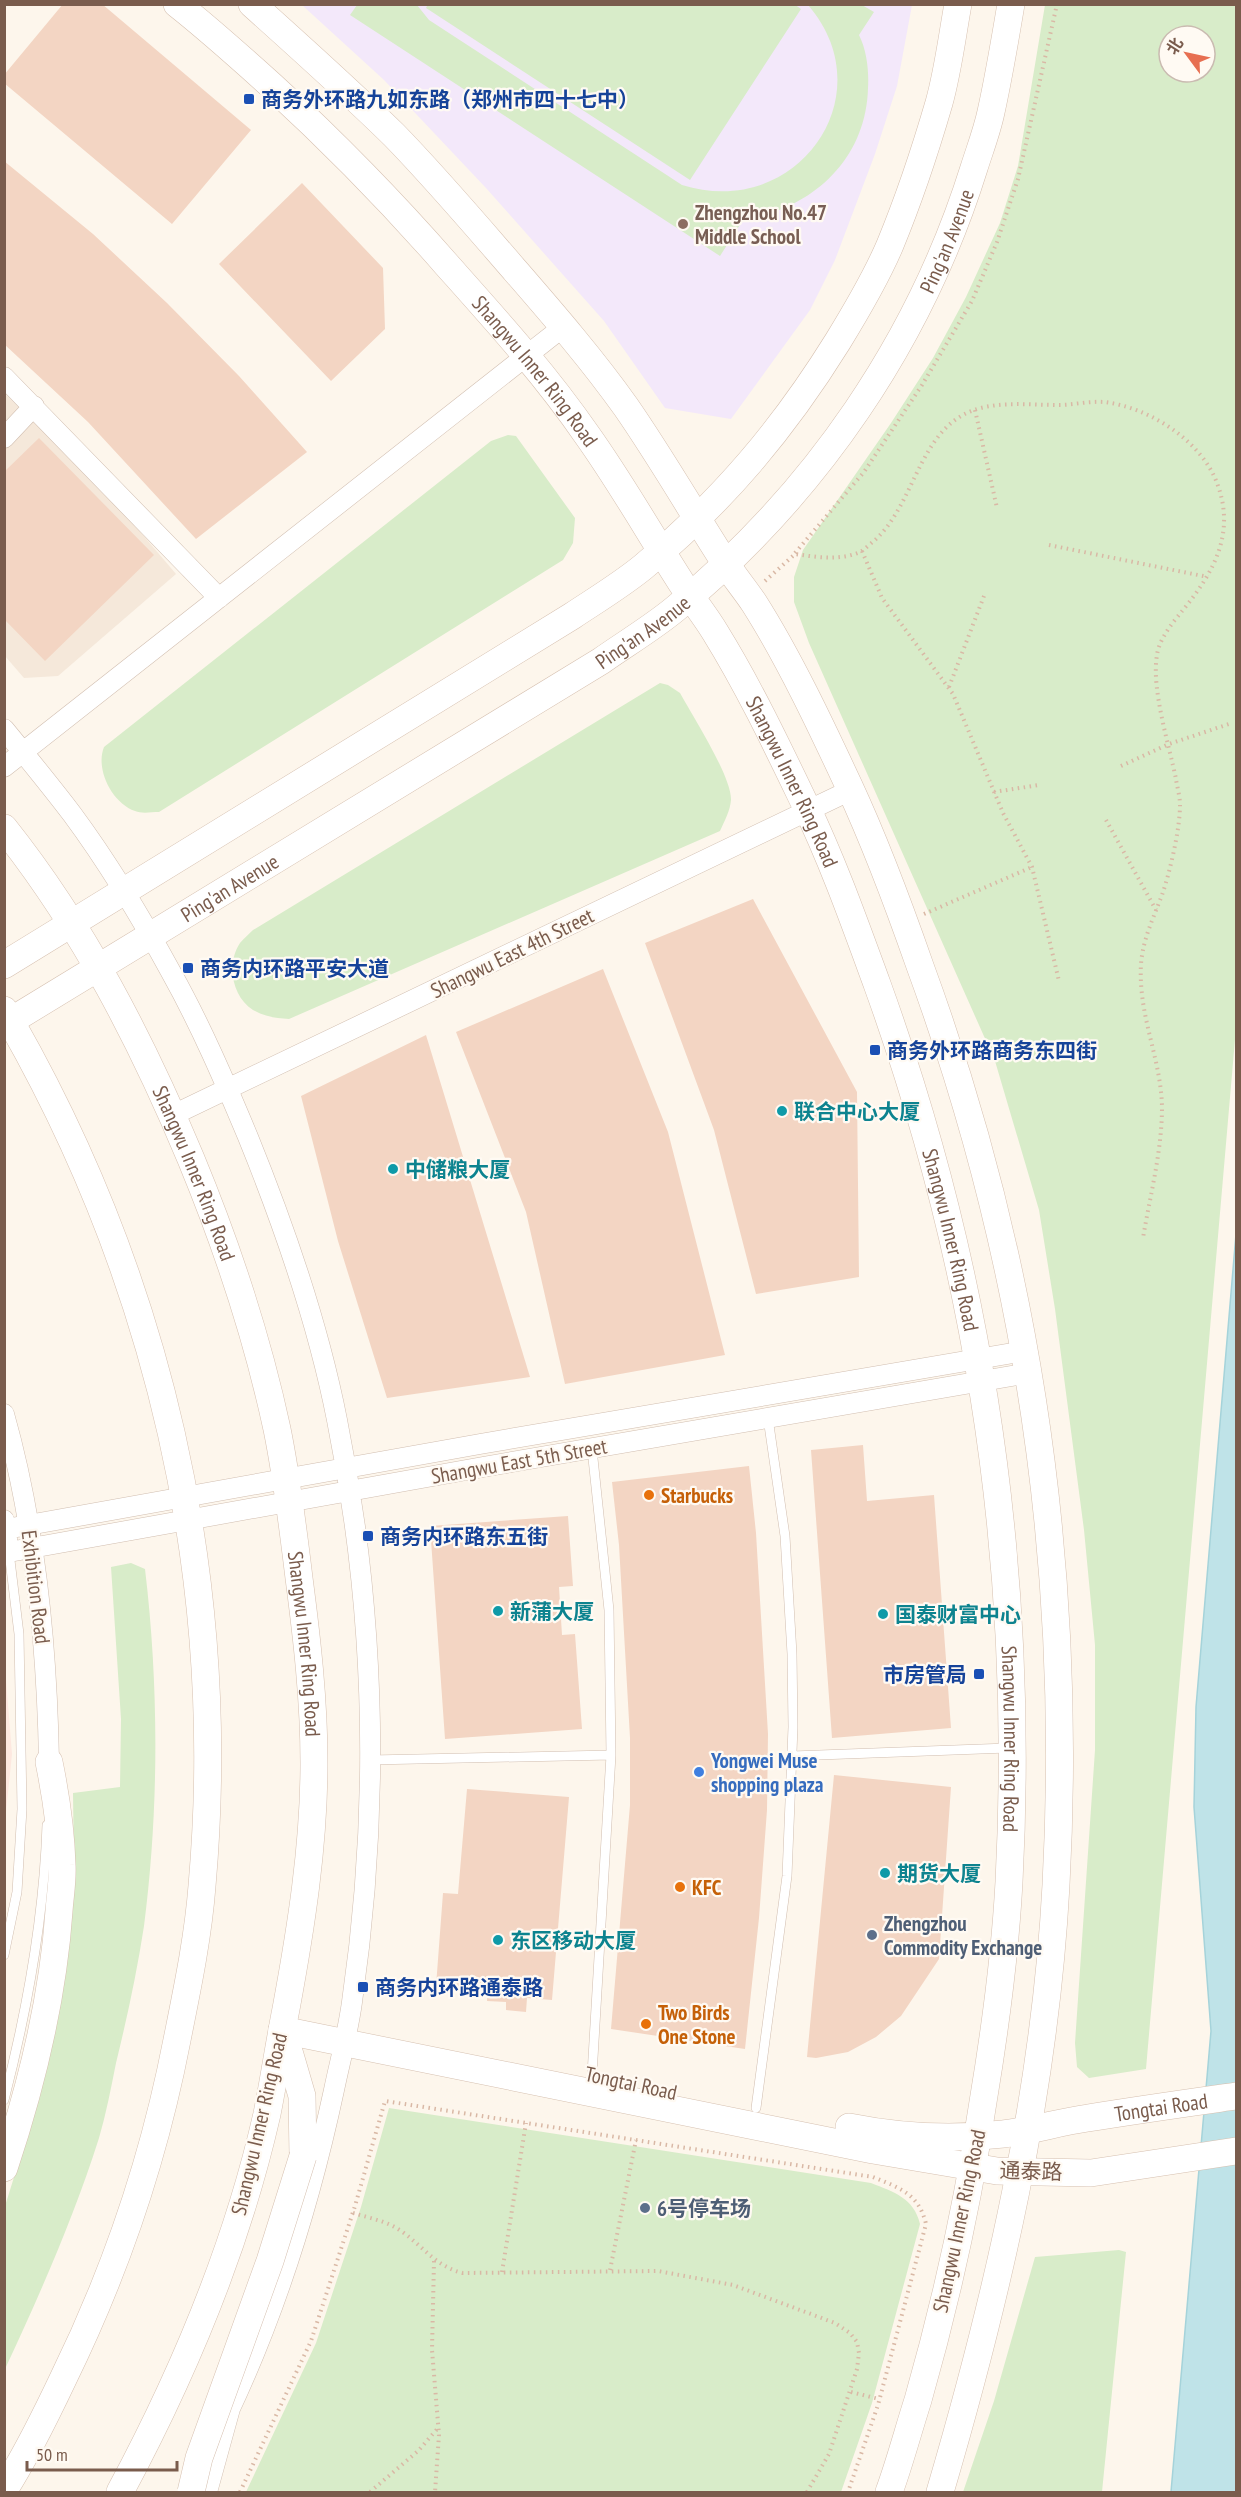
<svg xmlns="http://www.w3.org/2000/svg" width="1241" height="2497" viewBox="0 0 1241 2497" font-family="'PT Sans Narrow','Noto Sans SC',sans-serif">
	<rect width="100%" height="100%" fill="#fdf6ec"/>
	<path fill="#f5e8da" d="M4,393L67,453L125,514L176,574L58,676L24,678L5,656Z"/>
	<path fill="#fde8e0" d="M4,1656L12,1754L5,1821H4Z"/>
	<path fill="#f3e8fa" d="M302,5H912L897,86L875,154L835,260L810,310L731,419L665,408L604,321L486,188L384,80Z"/>
	<path fill="#d8ecc9" fill-rule="evenodd" d="M428,4H794L801,9L690,180L426,8Z
		M357,5H417L429,20L682,185C797,221 886,95 808,5H862L874,12L859,35C867,51 869,71 868,88C866,161 811,209 743,220L720,256L350,15Z
		M1045,5H1236V1028L1146,2069L1089,2078L1077,2067L1075,2043L1095,1750V1645L1084,1530L1055,1309L1039,1210L995,1061L809,643L794,602V577L803,550L891,423L933,358L966,297L1000,223L1018,166ZM1169,36H1205V72H1169Z
		M508,435L516,436L575,518L573,543L563,560L159,812C151,812 142,814 135,811C112,803 95,769 104,747L491,441Z
		M660,683L668,685L680,693C692,715 732,777 731,800C730,811 725,820 720,831L289,1019C276,1018 265,1017 253,1010C232,997 226,964 240,943C244,938 249,934 253,930Z
		M131,1563L145,1569C159,1686 159,1809 144,1926C137,1972 127,2018 116,2063C111,2088 106,2114 99,2138C74,2217 40,2294 5,2369V2206L31,2123L74,1870L73,1793L120,1787L121,1719L111,1567Z
		M389,2108L871,2183C894,2192 914,2198 920,2224L872,2403L841,2492H246L316,2343L361,2207Z
		M1119,2250L1126,2252L1102,2492H963L994,2401L1035,2257Z"/>
	<path fill="#bfe3e8" stroke="#a5d3da" stroke-width="1.5" d="M1236,1234V2492H1171L1211,2031L1194,1807L1196,1707Z"/>
	<path fill="#f3d5c3" d="M63,4H102L251,130L172,224L4,83V75Z
		M4,161L93,234L167,303L239,376L307,452L196,539L88,422L4,344Z
		M302,183L383,268L385,329L331,381L219,264Z
		M39,438L154,555L45,661L4,619V472Z
		M753,899L857,1092L859,1277L756,1294L714,1130L645,943Z
		M603,969L668,1132L725,1355L565,1384L526,1212L456,1032Z
		M426,1035L530,1377L387,1398L338,1241L301,1096Z
		M863,1445L867,1501L934,1495L951,1728L832,1738L811,1450Z
		M749,1466L756,1533L768,1734L767,1810L759,1918L745,2049L611,2029L630,1805V1738L619,1545L612,1482Z
		M568,1516L573,1586L559,1587L562,1635L575,1634L582,1729L445,1739L430,1526Z
		M834,1775L951,1787L939,1959L901,2016L876,2037L848,2052L816,2058L807,2057Z
		M467,1789L569,1797L552,2000L527,1998L526,2012L506,2010V2002L487,2001L488,1990L436,1986L443,1893L458,1894Z"/>
	<g fill="none" stroke-linecap="round" stroke-linejoin="round">
		<defs>
			<path id="lane" d="M592,1449L609,1610L611,1755L592,2075
				M792,1756L1008,1748
				M371,1760L611,1755
				M4,1955L17,1892L22,1809L19,1634L9,1552
				M4,2100C27,2011 44,1917 47,1825
				M756,2108L787,1876L793,1727L792,1654L785,1536L768,1418"/>
			<path id="street" d="M4,377L219,598
				M4,438L34,406
				M4,729C27,757 50,785 72,814C109,864 142,919 172,974C201,1026 225,1082 248,1137C285,1228 318,1323 337,1420C376,1613 380,1808 352,2002C348,2032 340,2061 334,2090C310,2202 276,2312 227,2415
				M4,767L563,327
				M173,1115L851,790
				M4,1414C36,1527 47,1645 49,1762
				M4,1520L9,1552L483,1467L1029,1373
				M6,1529L480,1444L1025,1351
				M207,2492L231,2405"/>
			<g id="secondary">
				<path id="s1" d="M177,4C210,30 241,58 272,86C333,142 391,201 446,264C495,319 545,374 587,435C622,484 651,536 684,587C694,602 706,617 715,632C749,687 777,746 805,804C833,862 855,924 877,984C982,1274 1025,1575 1009,1882C1005,1956 995,2030 983,2102C968,2203 946,2302 918,2400C908,2431 900,2462 889,2492"/>
				<path d="M252,4C300,47 348,90 394,135C435,177 474,223 513,268C552,313 592,359 626,407C660,456 690,508 722,558C732,574 744,588 754,603C789,658 822,728 849,786C876,844 899,906 920,966C1029,1263 1073,1569 1056,1885C1045,2092 998,2295 940,2492"/>
				<path id="s2" d="M4,828C83,927 142,1042 191,1159C227,1246 257,1336 277,1429C287,1478 293,1528 299,1578C307,1639 314,1700 314,1763C314,1846 301,1928 286,2009C279,2044 274,2079 267,2114C237,2246 184,2373 120,2492"/>
				<path d="M4,965L572,616C596,600 621,585 643,567C723,501 784,428 838,341C857,310 876,278 890,245C909,199 925,151 939,103C948,71 952,37 958,4"/>
				<path d="M4,1010C159,1276 229,1580 202,1886C198,1938 187,1990 177,2040C154,2159 116,2271 63,2379C45,2417 27,2454 4,2490"/>
				<path id="s3" d="M4,1025L601,661C625,644 652,628 675,609C815,494 920,341 974,168C980,149 987,131 991,112C999,76 1005,40 1011,4"/>
				<path d="M282,2030L873,2150L997,2171L1091,2173L1236,2151"/>
				<path d="M283,2031L302,2096L303,2156"/>
				<path id="s4" d="M849,2127C899,2137 951,2140 1003,2134C1031,2131 1059,2122 1088,2118C1137,2110 1187,2103 1236,2096"/>
				<path d="M4,2168C32,2084 53,1999 59,1911C60,1896 63,1880 62,1865C61,1830 56,1796 49,1762"/>
			</g>
		</defs>
		<use href="#lane" stroke="#d1beb0" stroke-width="10"/>
		<use href="#street" stroke="#d1beb0" stroke-width="21"/>
		<use href="#secondary" stroke="#d6c0b0" stroke-width="28"/>
		<path stroke="#d9b8a5" stroke-width="4" stroke-dasharray="1.5 4.5" stroke-linecap="butt" d="M975,410L997,508
			M1049,545L1208,577
			M862,551L882,598L953,694L1003,813L1032,867L1059,981
			M795,553L864,472L922,385L972,301L997,242L1018,179L1057,4
			M765,581L795,554C816,557 839,561 860,552C865,549 870,544 875,540C918,501 919,420 985,407C1009,402 1034,405 1058,405C1073,405 1088,401 1104,402C1148,407 1201,440 1217,483C1236,533 1214,572 1183,610C1173,622 1159,639 1157,655C1151,688 1169,745 1176,779C1177,787 1180,796 1180,805C1180,829 1170,872 1162,895C1153,919 1143,939 1141,964C1138,1016 1161,1058 1162,1107C1162,1151 1150,1196 1143,1238
			M949,687L984,596
			M1121,766L1169,744L1229,724
			M994,792L1039,785
			M1106,820L1156,910
			M924,914L1032,867
			M353,2213C369,2218 387,2221 401,2231C423,2246 436,2267 463,2273L658,2271L733,2285L835,2323L850,2333L857,2342L859,2353L857,2369L829,2454L807,2492
			M434,2261L432,2350L439,2435L435,2492
			M610,2270L636,2140
			M502,2272L526,2123
			M851,2392L879,2399
			M240,2492L311,2341L355,2206L385,2101L873,2177C900,2188 919,2194 926,2224L878,2405L848,2492
			M370,2492L418,2451L439,2427"/>
		<use href="#lane" stroke="#fff" stroke-width="9"/>
		<use href="#street" stroke="#fff" stroke-width="20"/>
		<use href="#secondary" stroke="#fff" stroke-width="27"/>
		<defs>
			<path id="secondary-bridge" d="M191,2492L199,2458L270,2261L303,2156"/>
		</defs>
		<use href="#secondary-bridge" stroke="#d6c0b0" stroke-width="28" stroke-linecap="butt"/>
		<use href="#secondary-bridge" stroke="#fff" stroke-width="27"/>
	</g>
	<g fill="#1a4fb4" stroke="#fffaf3" stroke-width="2">
		<rect x="243" y="93" width="12" height="12" rx="3"/>
		<rect x="182" y="962" width="12" height="12" rx="3"/>
		<rect x="869" y="1044" width="12" height="12" rx="3"/>
		<rect x="362" y="1530" width="12" height="12" rx="3"/>
		<rect x="973" y="1668" width="12" height="12" rx="3"/>
		<rect x="357" y="1981" width="12" height="12" rx="3"/>
	</g>
	<circle fill="#8d6e63" stroke="#fffaf3" stroke-width="2" cx="683" cy="224" r="6"/>
	<g fill="#0f9aa8" stroke="#fffaf3" stroke-width="2">
		<circle cx="782" cy="1111" r="6"/>
		<circle cx="393" cy="1169" r="6"/>
		<circle cx="498" cy="1611" r="6"/>
		<circle cx="883" cy="1614" r="6"/>
		<circle cx="885" cy="1873" r="6"/>
		<circle cx="498" cy="1940" r="6"/>
	</g>
	<g fill="#e8710a" stroke="#fffaf3" stroke-width="2">
		<circle cx="649" cy="1495" r="6"/>
		<circle cx="680" cy="1887" r="6"/>
		<circle cx="646" cy="2024" r="6"/>
	</g>
	<circle fill="#3f7fe0" stroke="#fffaf3" stroke-width="2" cx="699" cy="1772" r="6"/>
	<g fill="#5c6f8a" stroke="#fffaf3" stroke-width="2">
		<circle cx="872" cy="1935" r="6"/>
		<circle cx="645" cy="2208" r="6"/>
	</g>
	<g text-anchor="middle" dominant-baseline="central" stroke-width="4.5" stroke-linejoin="round" paint-order="stroke">
		<g font-size="21" font-weight="bold" fill="#164399" stroke="#fffaf3" text-anchor="start">
			<text x="261" y="99">商务外环路九如东路（郑州市四十七中）</text>
			<text x="200" y="968">商务内环路平安大道</text>
			<text x="887" y="1050">商务外环路商务东四街</text>
			<text x="380" y="1536">商务内环路东五街</text>
			<text x="967" y="1674" text-anchor="end">市房管局</text>
			<text x="375" y="1987">商务内环路通泰路</text>
		</g>
		<g font-size="21" font-weight="bold" fill="#785e54" stroke="#fffaf3" text-anchor="start">
			<text x="695" y="212">Zhengzhou No.47<tspan x="695" dy="24">Middle School</tspan></text>
		</g>
		<g font-size="21" fill="#7a5c4d" stroke="#fffaf3">
			<text stroke="none"><textPath href="#s3" startOffset="1252">Ping'an Avenue</textPath></text>
			<text stroke="none"><textPath href="#s1" startOffset="514">Shangwu Inner Ring Road</textPath></text>
			<text stroke="none"><textPath href="#s3" startOffset="750">Ping'an Avenue</textPath></text>
			<text stroke="none"><textPath href="#s1" startOffset="1000">Shangwu Inner Ring Road</textPath></text>
			<text stroke="none"><textPath href="#s3" startOffset="264">Ping'an Avenue</textPath></text>
			<text transform="translate(512 953) rotate(-26)">Shangwu East 4th Street</text>
			<text stroke="none"><textPath href="#s2" startOffset="396">Shangwu Inner Ring Road</textPath></text>
			<text stroke="none"><textPath href="#s1" startOffset="1486">Shangwu Inner Ring Road</textPath></text>
			<text transform="translate(519 1461) rotate(-10)">Shangwu East 5th Street</text>
			<text transform="translate(36 1587) rotate(83)">Exhibition Road</text>
			<text stroke="none"><textPath href="#s2" startOffset="882">Shangwu Inner Ring Road</textPath></text>
			<text stroke="none"><textPath href="#s1" startOffset="1990">Shangwu Inner Ring Road</textPath></text>
			<text transform="translate(631 2083) rotate(12)">Tongtai Road</text>
			<text stroke="none"><textPath href="#s4" startOffset="315">Tongtai Road</textPath></text>
			<text transform="translate(259 2124) rotate(-77)">Shangwu Inner Ring Road</text>
			<text transform="translate(1031 2171) rotate(2)">通泰路</text>
			<text transform="translate(959 2221) rotate(-78)">Shangwu Inner Ring Road</text>
		</g>
		<g font-size="21" font-weight="bold" fill="#0d838f" stroke="#fffaf3" text-anchor="start">
			<text x="794" y="1111">联合中心大厦</text>
			<text x="405" y="1169">中储粮大厦</text>
			<text x="510" y="1611">新蒲大厦</text>
			<text x="895" y="1614">国泰财富中心</text>
			<text x="897" y="1873">期货大厦</text>
			<text x="510" y="1940">东区移动大厦</text>
		</g>
		<g font-size="21" font-weight="bold" fill="#c56008" stroke="#fffaf3" text-anchor="start">
			<text x="661" y="1495">Starbucks</text>
			<text x="692" y="1887">KFC</text>
			<text x="658" y="2012">Two Birds<tspan x="658" dy="24">One Stone</tspan></text>
		</g>
		<g font-size="21" font-weight="bold" fill="#366cbe" stroke="#fffaf3" text-anchor="start">
			<text x="711" y="1760">Yongwei Muse<tspan x="711" dy="24">shopping plaza</tspan></text>
		</g>
		<g font-size="21" font-weight="bold" fill="#4e5e75" stroke="#fffaf3" text-anchor="start">
			<text x="884" y="1923">Zhengzhou<tspan x="884" dy="24">Commodity Exchange</tspan></text>
			<text x="657" y="2208">6号停车场</text>
		</g>
	</g>
	<rect width="1241" height="2497" fill="none" stroke="#7a5c4d" stroke-width="12"/>
	<g transform="translate(1187 54) rotate(303)"><circle r="28" fill="#fffaf3" stroke="#cabbb1" stroke-width="1.5"/>
	<path d="M0-4.5L10 22L0 15L-10 22Z" fill="#e76f51"/>
	<text y="-9" font-size="16" font-weight="bold" text-anchor="middle" fill="#7a5c4d">北</text>
	</g>
	<path d="M27 2461v9h150v-9" fill="none" stroke="#7a5c4d" stroke-width="3"/>
	<text x="36" y="2461" font-size="18" fill="#7a5c4d" stroke="#fffaf3" stroke-width="4.5" paint-order="stroke">50 m</text>
</svg>
